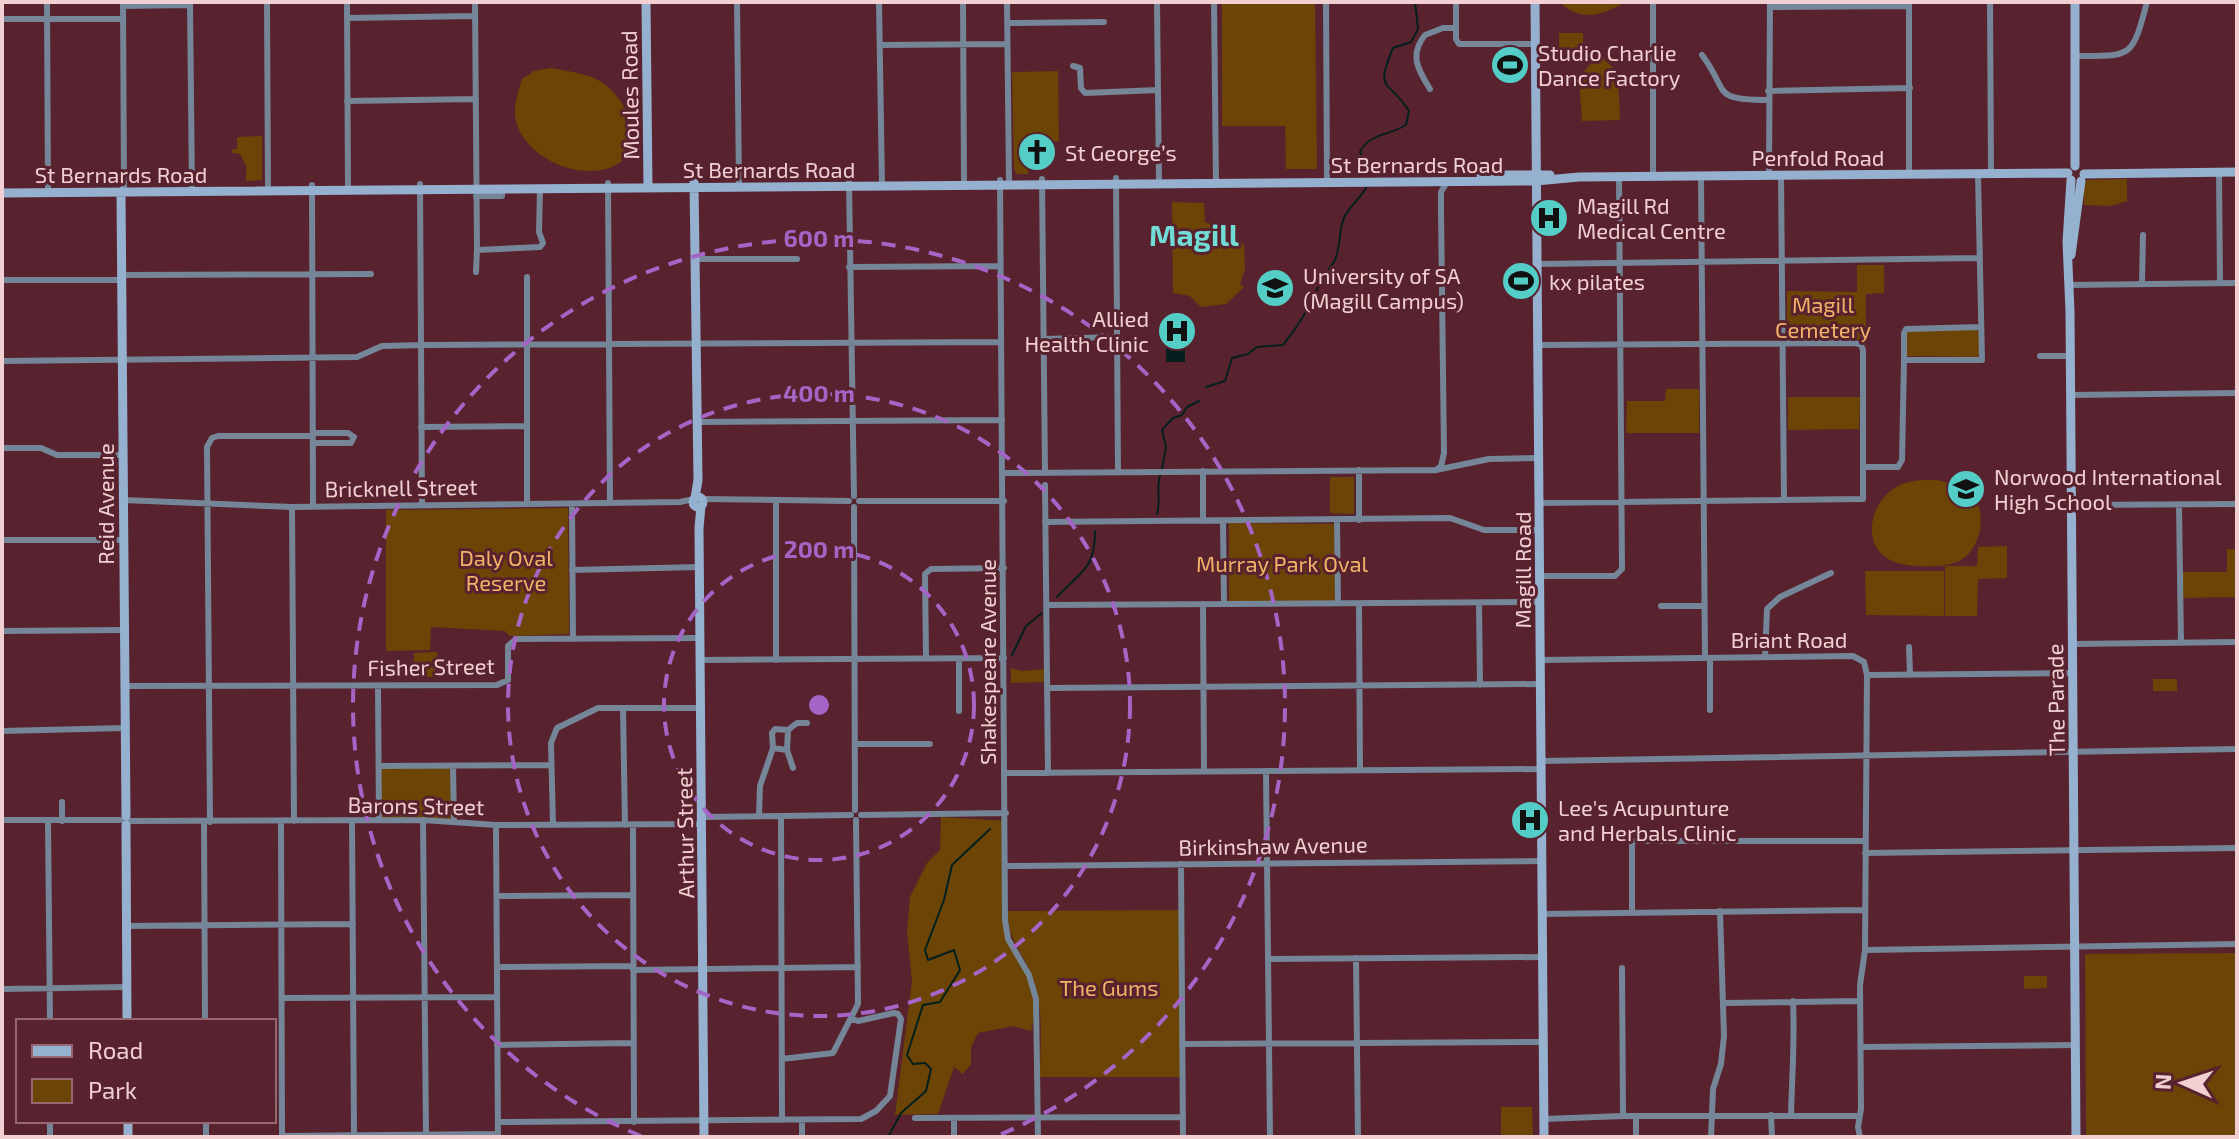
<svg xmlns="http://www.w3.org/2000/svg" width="2239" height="1139" viewBox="0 0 2239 1139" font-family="'Exo 2',sans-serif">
	<rect width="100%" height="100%" fill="#58232e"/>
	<path fill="#6c4405" d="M1222,2H1315L1317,169H1286L1285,126H1222Z
		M1559,2H1626C1601,15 1583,23 1559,2Z
		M1559,33H1583V58L1559,59Z
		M1601,57L1618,72L1620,120L1582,121C1581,91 1572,74 1601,57Z
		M550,68C567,71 588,73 603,83C626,99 650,146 616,165C580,184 519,156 515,115C514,103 519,90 522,79L534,71Z
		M1058,71L1059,141H1027L1028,174H1017L1014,169L1012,72Z
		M262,136V180L246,181V166L240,154L232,153V149H237V137Z
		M2127,179V201L2111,206L2084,205L2083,183L2087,180Z
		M1172,202L1204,203L1205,222L1231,230L1244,245L1245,269L1240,284L1244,287L1226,304L1201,307L1190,296L1173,293Z
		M1857,265H1884V293L1866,294V340L1787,341V291L1857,292Z
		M1975,329L1980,334V353L1977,357L1906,356L1907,331Z
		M1666,389H1699V433H1626L1627,401H1665Z
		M1788,397H1860L1859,429L1788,430Z
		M1330,477H1354V514L1330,513Z
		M1935,480C1949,482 1963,486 1973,497C1989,515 1979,553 1957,562C1942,568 1917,567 1902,564C1859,555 1866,503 1898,486C1910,480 1922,480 1935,480Z
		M568,508L569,634L509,636L505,631L431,627L430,650L386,651V510Z
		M1229,523L1334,524L1336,602L1229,601Z
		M2007,546V578L1978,579L1977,616H1945V566H1977L1978,547Z
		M2227,549H2237V597L2181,598V572H2227Z
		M1865,571H1944V616L1866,615Z
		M437,652V664H414V653Z
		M414,666H437V677H414Z
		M1011,668L1022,671L1044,669V682L1011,683Z
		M2153,679H2177V691H2153Z
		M379,766H453L454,822L379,820Z
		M941,817L1006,821V931L1029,975L1037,1005L1031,1031L1013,1026L978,1033L971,1047V1064L963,1074L954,1067L938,1114L895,1115L912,981L907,932L910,897L927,863L940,850Z
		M1179,910L1181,1077H1040C1040,1046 1044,1011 1034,981C1025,954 1008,942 1007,911Z
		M2237,953V1137H2086L2085,954Z
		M2024,976H2047V988L2024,989Z
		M1501,1107H1532L1533,1137H1501Z"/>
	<path fill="#041f1e" d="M1166,342H1185V362H1166Z"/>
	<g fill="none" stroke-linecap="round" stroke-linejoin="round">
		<path stroke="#041f1e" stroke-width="2" d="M1366,175V164L1360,152C1368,134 1390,135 1406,125L1409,111C1389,79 1374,93 1393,48L1411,42L1418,29L1415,2
			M1206,387L1225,381L1232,358L1248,354L1257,347L1283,345C1304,320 1309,304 1324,276C1327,270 1332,266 1335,260C1341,246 1338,232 1344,218C1349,206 1361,198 1366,188
			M1162,469L1166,447L1162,430L1173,418L1182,415L1187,407L1199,401
			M1157,514C1161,501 1156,489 1160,475
			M1057,597C1081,571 1095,570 1095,531
			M1012,655L1026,626L1042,613
			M888,1137L901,1113L926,1091L931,1069L925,1063L913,1064L907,1055L923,1005L940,1002L960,970L954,950L928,960L925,950L944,900L952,865L990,829"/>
		<path stroke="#748698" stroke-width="6" d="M47,2L48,193
			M190,2L192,192
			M267,2L268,191
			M347,2L348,190
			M475,2L477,250L540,247L543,243L539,232L540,189
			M737,2L739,187
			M879,2L882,186
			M963,2L964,185
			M1007,2L1009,184
			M1157,2L1159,183
			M1214,2L1216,183
			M1326,2L1327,182
			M1456,2V39L1459,44H1535
			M1653,2V177
			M1909,2V174
			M1990,2L1991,174
			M123,6L190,5
			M1770,7L1909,6
			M347,18L475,16
			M2,19H123
			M1008,23L1104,22
			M880,45L1007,44
			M1702,55C1730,92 1710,100 1768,100
			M2075,56C2132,56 2132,59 2147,2
			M1073,66L1080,68L1081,88L1085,93L1158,90
			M1430,89C1418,70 1409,55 1425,35L1443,28H1456
			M1768,91L1910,88
			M347,101L476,99
			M2219,172L2220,283
			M1978,174L1982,360H1904V333L1906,329L1980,327
			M1769,175L1770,2
			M1781,175L1784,500
			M1701,176L1705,657
			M1116,178L1118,472
			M1042,179L1045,473
			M1000,180L1005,920L1008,939L1029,975L1036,999L1038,1137
			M849,181L854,496
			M608,183L610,503
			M420,184L422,505
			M312,185L313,506
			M121,192L124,187L123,2
			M476,196H502V189
			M695,259H797
			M1537,264L1979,258
			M849,267L1000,266
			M476,272L477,250
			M121,275L371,274
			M2,280H121
			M2142,283L2143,235
			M2069,285L2237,283
			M1044,339L1117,337
			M1538,345L1855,343L1861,345L1863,350V499L1539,503
			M2040,356H2070
			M2,361L357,357L382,346L425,345L1001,342
			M2070,395L2237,393
			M697,422L1002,420
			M421,427L526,426
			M313,433H348L354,437L351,443H313
			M2,448H41L57,455H122
			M1864,467H1898L1902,460L1904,360
			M1359,470V520
			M1436,470L1441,466L1444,453L1441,210V192L1447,182
			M1003,473L1436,470L1489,459L1539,458
			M1045,485L1048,773
			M703,499L849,501
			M123,500L292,507L680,502L694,499
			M859,501H1004
			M527,504V277
			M572,504L573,639
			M2071,505L2237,504
			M2179,506L2181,643
			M292,507L294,821
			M854,507L855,810
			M1203,521V471
			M1223,521L1224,604
			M1337,521L1338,604
			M1045,522L1450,518L1484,530H1539
			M2,540H123
			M572,570L699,567
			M1540,576H1615L1622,569L1619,177
			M1479,603L1480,685
			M1203,604L1204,771
			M1359,604L1360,770
			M1046,605L1540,602
			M1661,606H1704
			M2,631L124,630
			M2072,644L2237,642
			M1909,647L1910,673
			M1765,657L1767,609L1780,597L1831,573
			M926,658L925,574L931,569L1004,568
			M1710,658V710
			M700,660L1004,658
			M776,660V502
			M1540,660L1853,656L1864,662L1867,675L1865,950L1860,985L1861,1109L1858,1127L1860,1137
			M1867,675L2073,673
			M124,686L497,685L508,680V646L516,639L699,638
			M378,686L379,820
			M1047,688L1541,684
			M623,708L625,825
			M959,711V659
			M2,731L125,728
			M855,744H930
			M773,748L787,750L788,730
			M787,750L793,768
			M1541,761L2237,749
			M379,766L551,765
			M453,766L454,822
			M1266,771L1270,1137
			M1006,773L1541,769
			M861,815L1006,813
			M759,816L760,786L773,748L772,733L775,729L788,730L797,723H807
			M781,816L782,1120
			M702,817L851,815
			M2,820H121
			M423,820L426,1134
			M48,821L50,1021
			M62,821V802
			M130,821L423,820L496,825L702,824
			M281,821L282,1137
			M352,821L354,1135
			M204,822L205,1021
			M210,822L207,447L212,438L218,436H313
			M496,825L498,1137
			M553,825L551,743L557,728L598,708H700
			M633,825L634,1122
			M1865,853L2237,848
			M1181,864L1183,1137
			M1005,866L1542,861
			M497,896L632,895
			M1632,912V841H1866
			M1542,914L1865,910
			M126,926L353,924
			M1865,950L2237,944
			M1356,958L1358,1137
			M1268,959L1543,957
			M497,967L633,966
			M1622,968L1623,1116
			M633,970L858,967
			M2,989L127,987
			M282,998L497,997
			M1725,1003L1860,1001
			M1182,1044L1544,1042
			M497,1045L634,1043
			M1861,1047L2076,1045
			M782,1059L833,1053L858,1004L856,820
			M1771,1115L1772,1137
			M1791,1115C1792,1076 1795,1039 1793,1001
			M915,1118L1183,1117
			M954,1119V1137
			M1544,1119L1623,1116H1859
			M802,1120V1137
			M50,1121V1137
			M206,1121V1137
			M498,1122L861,1119L876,1111L890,1096L901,1019L898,1014L894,1013L858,1021L852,1019
			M282,1136L498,1134
			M1636,1137V1116
			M1711,1137L1713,1089L1721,1064L1724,1036L1720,911"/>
		<path stroke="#95b1cf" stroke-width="9" d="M646,2L648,188
			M1535,2L1544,1137
			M2075,2V166
			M2084,174L2237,172
			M1481,175H1550
			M2071,180L2067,242L2070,311L2076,1137
			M694,182L698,480L695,498
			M121,192L126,816
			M2,193L1536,181L1579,177L2068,173
			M2071,255L2081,181
			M693 502a5 5 0 1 1 10 0a5 5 0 1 1-10 0Z
			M701,506L699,528L704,1137
			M126,825L127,1021
			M128,1121V1137"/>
	</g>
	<g fill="none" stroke="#a465c6" stroke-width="4" stroke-dasharray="14 10">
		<circle cx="819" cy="705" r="155"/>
		<circle cx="819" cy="705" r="311"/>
		<path d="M641 1136A466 466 0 1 1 997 1136"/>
	</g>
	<defs>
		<symbol id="stadium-disc" viewBox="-11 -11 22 22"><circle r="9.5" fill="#54cdc7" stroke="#58232e"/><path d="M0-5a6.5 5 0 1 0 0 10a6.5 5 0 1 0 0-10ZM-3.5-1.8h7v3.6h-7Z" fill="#111"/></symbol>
		<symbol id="church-disc" viewBox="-11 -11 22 22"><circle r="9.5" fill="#54cdc7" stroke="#58232e"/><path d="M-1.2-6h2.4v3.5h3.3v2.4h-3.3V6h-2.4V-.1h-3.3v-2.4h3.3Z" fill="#111"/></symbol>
		<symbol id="hospital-disc" viewBox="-11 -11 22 22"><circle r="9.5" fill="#54cdc7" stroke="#58232e"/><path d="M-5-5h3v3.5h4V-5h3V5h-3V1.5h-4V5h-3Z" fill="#111"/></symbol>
		<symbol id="university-disc" viewBox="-11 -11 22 22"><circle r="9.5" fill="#54cdc7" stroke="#58232e"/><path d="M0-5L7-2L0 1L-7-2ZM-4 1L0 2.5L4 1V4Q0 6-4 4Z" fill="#111"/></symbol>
		<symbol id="school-disc" viewBox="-11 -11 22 22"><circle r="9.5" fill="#54cdc7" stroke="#58232e"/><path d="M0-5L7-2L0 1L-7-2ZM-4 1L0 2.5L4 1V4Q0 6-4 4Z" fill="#111"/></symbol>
	</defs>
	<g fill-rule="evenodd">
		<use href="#stadium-disc" x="1488" y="43" width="44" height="44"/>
		<use href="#church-disc" x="1015" y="130" width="44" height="44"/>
		<use href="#hospital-disc" x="1527" y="196" width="44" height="44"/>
		<use href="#stadium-disc" x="1499" y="259" width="44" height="44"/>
		<use href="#university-disc" x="1253" y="266" width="44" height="44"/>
		<use href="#hospital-disc" x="1155" y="309" width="44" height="44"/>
		<use href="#school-disc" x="1944" y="467" width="44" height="44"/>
		<use href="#hospital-disc" x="1508" y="798" width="44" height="44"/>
	</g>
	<g text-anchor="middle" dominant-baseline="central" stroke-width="6" stroke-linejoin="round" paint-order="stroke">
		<g font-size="22" fill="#f1cfd3" stroke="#58232e" text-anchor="start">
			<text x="1538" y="52">Studio Charlie<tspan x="1538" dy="25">Dance Factory</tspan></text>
			<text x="1065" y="152">St George’s</text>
			<text x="1577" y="205">Magill Rd<tspan x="1577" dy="25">Medical Centre</tspan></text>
			<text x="1303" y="275">University of SA<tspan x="1303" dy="25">(Magill Campus)</tspan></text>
			<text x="1549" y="281">kx pilates</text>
			<text x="1149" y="318" text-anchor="end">Allied<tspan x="1149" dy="25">Health Clinic</tspan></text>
			<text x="1994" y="476">Norwood International<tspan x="1994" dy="25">High School</tspan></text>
			<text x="1558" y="807">Lee's Acupunture<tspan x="1558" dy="25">and Herbals Clinic</tspan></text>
		</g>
		<g font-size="22" fill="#f1cfd3" stroke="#58232e">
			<text transform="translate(629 95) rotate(-91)">Moules Road</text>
			<text x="1818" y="157">Penfold Road</text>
			<text x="1417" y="164">St Bernards Road</text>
			<text x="769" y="169">St Bernards Road</text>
			<text x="121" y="174">St Bernards Road</text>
			<text transform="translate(401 487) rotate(-1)">Bricknell Street</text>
			<text transform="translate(105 504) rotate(-90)">Reid Avenue</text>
			<text transform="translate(1522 570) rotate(-90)">Magill Road</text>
			<text x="1789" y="639">Briant Road</text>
			<text transform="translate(987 662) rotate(-90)">Shakespeare Avenue</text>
			<text transform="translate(431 666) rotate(-1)">Fisher Street</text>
			<text transform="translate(2055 700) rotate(-91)">The Parade</text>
			<text transform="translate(416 805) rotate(1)">Barons Street</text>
			<text transform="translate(684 833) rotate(-91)">Arthur Street</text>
			<text transform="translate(1273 845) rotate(-1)">Birkinshaw Avenue</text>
		</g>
		<g font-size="22" fill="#f2b368" stroke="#58232e">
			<text x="1823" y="304">Magill<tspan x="1823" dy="25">Cemetery</tspan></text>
			<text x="506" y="557">Daly Oval<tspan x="506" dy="25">Reserve</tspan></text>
			<text x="1282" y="563">Murray Park Oval</text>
			<text x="1109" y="987">The Gums</text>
		</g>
		<g font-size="30" font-weight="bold" fill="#71dcd6" stroke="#58232e">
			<text x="1194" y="234">Magill</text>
		</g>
	</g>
	<circle cx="819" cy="705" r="12" fill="#a465c6" stroke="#58232e" stroke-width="4"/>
	<g font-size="24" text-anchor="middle" font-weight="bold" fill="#a465c6" stroke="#58232e" stroke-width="6" stroke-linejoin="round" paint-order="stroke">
		<text x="819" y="247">600 m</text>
		<text x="819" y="402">400 m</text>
		<text x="819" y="558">200 m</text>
	</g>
	<rect width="2239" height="1139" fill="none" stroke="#f1cfd3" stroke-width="8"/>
	<rect x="16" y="1019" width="260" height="104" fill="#58232e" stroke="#956870" stroke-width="2"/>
	<rect x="32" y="1045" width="40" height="12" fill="#95b1cf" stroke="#956870" stroke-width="2"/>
	<text x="88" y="1059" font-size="24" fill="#f1cfd3">Road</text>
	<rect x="32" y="1079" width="40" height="24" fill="#6c4405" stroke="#956870" stroke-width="2"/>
	<text x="88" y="1099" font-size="24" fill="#f1cfd3">Park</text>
	<g transform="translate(2183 1083) rotate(273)" stroke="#58232e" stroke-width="6" paint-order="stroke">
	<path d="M0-6L14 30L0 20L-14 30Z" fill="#f1cfd3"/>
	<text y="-12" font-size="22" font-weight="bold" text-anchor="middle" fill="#f1cfd3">N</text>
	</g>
</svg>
